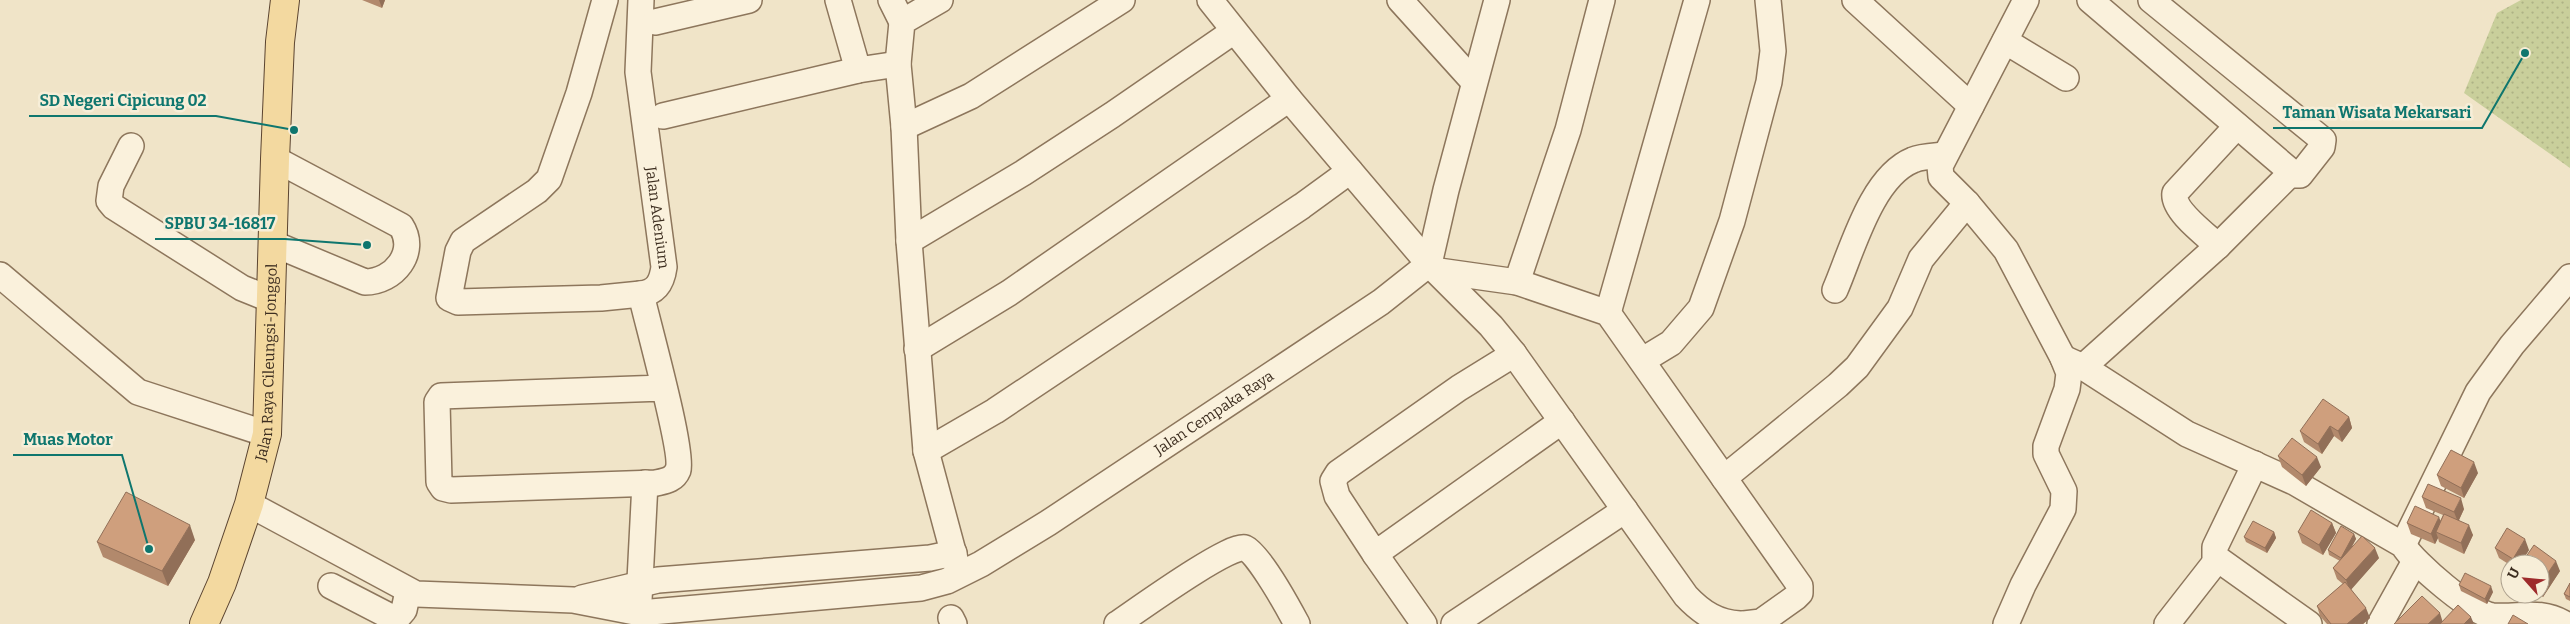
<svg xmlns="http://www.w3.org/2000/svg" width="2570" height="624" viewBox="0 0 2570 624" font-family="Bitter,serif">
	<defs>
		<pattern id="green-dots" width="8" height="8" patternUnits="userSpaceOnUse" patternTransform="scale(1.25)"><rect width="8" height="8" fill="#c9cf9b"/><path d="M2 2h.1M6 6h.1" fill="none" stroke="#aeb285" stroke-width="1.8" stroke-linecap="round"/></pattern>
	</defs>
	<rect width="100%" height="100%" fill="#f0e4c8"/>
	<path fill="url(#green-dots)" d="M2521,0H2570V168L2464,93L2497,13Z"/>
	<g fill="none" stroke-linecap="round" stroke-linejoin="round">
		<defs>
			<g id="minor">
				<path d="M605,0L579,93L549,179L537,191L463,241L458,251L449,298L458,302L601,298L641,294"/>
				<path id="s1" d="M641,0L638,72L664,267C662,282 657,292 641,294C647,321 684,453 678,470C674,480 665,481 656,483L451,490L443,488L439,482L437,402L441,396L663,388"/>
				<path d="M838,0L858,70L898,64"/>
				<path d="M891,0L902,22"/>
				<path d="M940,0L902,22L898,64L904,127L909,241L926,451L959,574"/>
				<path d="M1210,0L1289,99L1429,264L1491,326L1514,354L1686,596C1702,613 1718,623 1740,624"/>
				<path d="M1400,0L1474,82"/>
				<path d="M1855,0L1971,106"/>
				<path d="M2090,0L2295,175H2300L2322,147L2323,140L2151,0"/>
				<path d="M655,22L749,0"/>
				<path d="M2005,41L2066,78"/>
				<path d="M663,116L858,70"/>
				<path d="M904,127L971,96L1122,0"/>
				<path d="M131,146L111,186L109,201L114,207L242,288L272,300"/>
				<path d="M909,241L1023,173L1112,115L1234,31"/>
				<path d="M274,244L365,282C394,282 418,252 401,226L275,159"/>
				<path d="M2218,246C2206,235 2172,210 2175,193L2237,126"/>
				<path d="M1439,271L1517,282L1608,313L1800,586V593L1796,597L1761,622L1744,624"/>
				<path d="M0,275L138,392L267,434"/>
				<path d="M1517,282L1568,130L1602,0"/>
				<path d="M1835,290C1852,251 1871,177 1913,160C1922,156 1935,156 1944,155"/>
				<path d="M1608,313L1697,0"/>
				<path d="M917,349L1009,293L1289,99"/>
				<path d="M1514,354L1459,388L1338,473L1333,481L1337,496L1375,554L1562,421"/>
				<path d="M2063,358L2083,367L2187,434L2294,482L2403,545C2414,563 2473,614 2493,616C2520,618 2540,609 2565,624"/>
				<path d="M1643,360L1671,343L1701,308L1732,221L1769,82L1773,51L1768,0"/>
				<path d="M2083,367L2218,246L2292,172"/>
				<path d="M926,451L995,411L1302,206L1350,171"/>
				<path d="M2255,464L2215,547V557L2309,624"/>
				<path d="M1724,478L1838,385L1857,367L1900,308L1921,259L1967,203"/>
				<path id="s2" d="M249,504L416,594L573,600L640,613L921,588L947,581L981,564L1048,523L1381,302L1429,264L1446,190L1497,0"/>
				<path d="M2406,539L2478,392L2512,345L2570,277"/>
				<path d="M1375,554L1424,624"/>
				<path d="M331,586L393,618L398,617L404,610L408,591"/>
				<path d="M582,598L658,580L930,558L954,553"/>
				<path d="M639,600L645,483"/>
				<path d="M951,618L954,624"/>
				<path d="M1117,624C1135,612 1230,543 1245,548C1259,554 1289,609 1297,624"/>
				<path d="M1454,624L1625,510"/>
				<path d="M2006,624L2023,585L2063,509L2064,491L2046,454V446L2067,389L2069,373L2063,358L2006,250L1967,203L1941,177L1940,166L2026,0"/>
				<path d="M2167,624L2217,560"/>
				<path d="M2380,624L2415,561"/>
			</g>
			<g id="major">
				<path id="s3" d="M204,624L222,583L249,504L267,434L275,159L280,42L285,0"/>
			</g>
		</defs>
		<use href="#minor" stroke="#8d765c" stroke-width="28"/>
		<use href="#major" stroke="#5b4430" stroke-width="30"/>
		<use href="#minor" stroke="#faf1dc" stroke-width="25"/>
		<use href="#major" stroke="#f3d9a0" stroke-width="28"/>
	</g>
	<path fill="#b2896c" d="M362,0H385L382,8Z
		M2349,417L2352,428L2342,442L2334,436L2322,454L2304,442L2300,431Z
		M2278,456L2321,467L2306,486L2282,467Z
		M2478,473L2464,498L2441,486L2437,475Z
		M2422,497L2464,509L2459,520L2473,535L2464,554L2439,542L2438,538L2435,544L2411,534L2407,523L2440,521L2443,515L2426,508Z
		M2332,523L2336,533L2323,555L2302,543L2298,532Z
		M2274,532L2276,538L2267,553L2246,542L2244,537Z
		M2354,534L2356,539L2351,548L2379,558L2351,589L2370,618L2363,624H2327L2320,616L2317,606L2343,584L2337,579L2333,568L2340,561L2329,555L2328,550Z
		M195,540L168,586L103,557L97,542Z
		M2495,548L2529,550L2520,564H2510V565L2499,558Z
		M2540,564L2560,571L2543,597L2538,594H2540Z
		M2570,583V601L2566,599L2564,594Z
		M2459,585L2493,592L2487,604L2461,591Z"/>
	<path fill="#916f58" d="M379,0H385L382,8Z
		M2349,417L2352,428L2342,442L2338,431Z
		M2330,426L2334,436L2322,454L2318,444Z
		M2317,457L2321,467L2306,486L2302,475Z
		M2474,462L2478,473L2464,498L2461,488Z
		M2461,498L2464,509L2458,522L2454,512Z
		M2439,517L2443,527L2436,532L2438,538L2435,544L2431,534Z
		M2332,523L2336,533L2323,555L2319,545Z
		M190,525L195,540L168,586L162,571Z
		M2469,525L2473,535L2464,554L2461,543Z
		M2274,532L2276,538L2267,553L2265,548Z
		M2354,534L2356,539L2343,563L2341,558Z
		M2525,539L2529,550L2520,564H2515L2513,559Z
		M2375,548L2379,558L2350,591L2346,580Z
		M2556,561L2560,571L2543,597L2540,589V585Z
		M2491,586L2493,592L2487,604L2485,599Z
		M2366,608L2370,618L2363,624H2347Z
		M2440,613L2443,623L2442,624H2428Z
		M2471,617L2474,624H2464Z"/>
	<path fill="#cf9f7d" stroke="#916f58" d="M2323,399L2349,417L2338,431L2330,426L2318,444L2300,431Z
		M2292,438L2317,457L2302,475L2278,456Z
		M2451,450L2474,462L2461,488L2437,475Z
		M2428,484L2461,498L2454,512L2422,497Z
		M126,492L190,525L162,571L97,542Z
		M2415,506L2439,517L2431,534L2407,523Z
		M2311,510L2332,523L2319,545L2298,532Z
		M2444,514L2469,525L2461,543L2436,532Z
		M2253,521L2274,532L2265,548L2244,537Z
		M2341,526L2354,534L2341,558L2328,550Z
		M2507,528L2525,539L2513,559L2495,548Z
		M2362,536L2375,548L2346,580L2333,568Z
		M2534,545L2556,561L2540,585V564H2521Z
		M2465,573L2491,586L2485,599L2459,585Z
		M2345,582L2366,608L2347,624H2331L2317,606Z
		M2570,583V597L2564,594Z
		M2422,596L2440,613L2428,624H2394Z
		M2458,605L2471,617L2464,624H2440Z
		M2513,615L2528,624H2508Z"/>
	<g text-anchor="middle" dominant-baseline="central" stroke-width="5" stroke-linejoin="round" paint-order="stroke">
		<g font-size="15" fill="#3d2e20" stroke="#f7eed8">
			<text stroke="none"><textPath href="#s1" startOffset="219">Jalan Adenium</textPath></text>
			<text stroke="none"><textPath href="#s3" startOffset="272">Jalan Raya Cileungsi-Jonggol</textPath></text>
			<text stroke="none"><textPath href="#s2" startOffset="1040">Jalan Cempaka Raya</textPath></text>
		</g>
	</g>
	<path fill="none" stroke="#0f766e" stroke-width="2" d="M294 130L216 116H29M2525 53L2482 128H2273M367 245L285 239H155M149 549L122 455H13"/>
	<g fill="#0f766e" stroke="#f7eed8" stroke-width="2">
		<circle cx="294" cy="130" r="5"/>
		<circle cx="2525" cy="53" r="5"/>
		<circle cx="367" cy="245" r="5"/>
		<circle cx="149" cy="549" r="5"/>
	</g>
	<g font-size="16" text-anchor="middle" font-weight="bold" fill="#0f766e" stroke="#f7eed8" stroke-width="5" stroke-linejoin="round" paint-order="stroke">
		<text x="123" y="106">SD Negeri Cipicung 02</text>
		<text x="2377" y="118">Taman Wisata Mekarsari</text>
		<text x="220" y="229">SPBU 34-16817</text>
		<text x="68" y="445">Muas Motor</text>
	</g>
	<g transform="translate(2525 579) rotate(297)"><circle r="24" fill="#f7eed8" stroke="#ada18e"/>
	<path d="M0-4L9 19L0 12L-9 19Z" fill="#9e2a2b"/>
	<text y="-8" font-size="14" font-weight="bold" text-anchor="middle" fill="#3d2e20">U</text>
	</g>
</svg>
